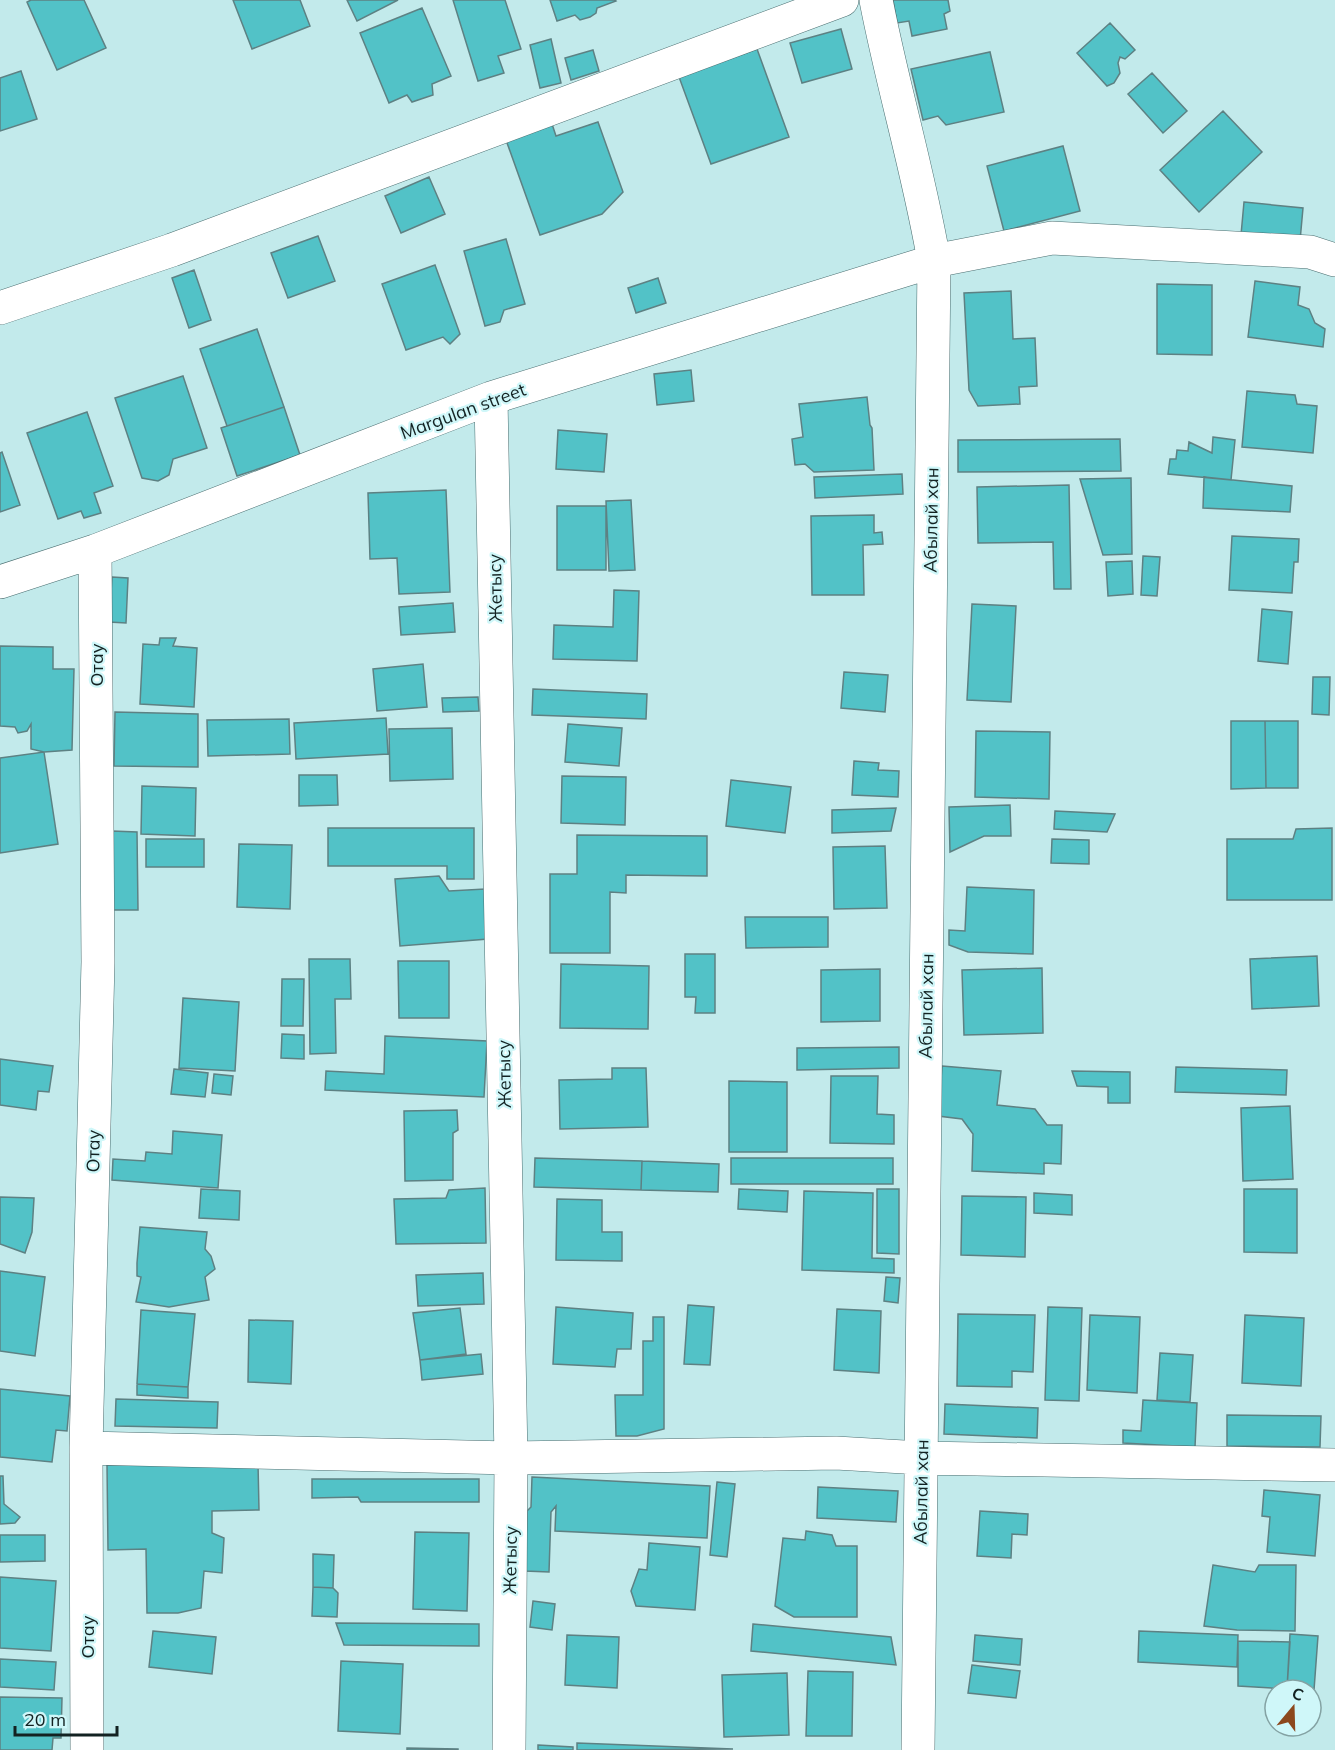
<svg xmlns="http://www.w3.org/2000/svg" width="1335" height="1750" viewBox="0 0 1335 1750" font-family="Mulish,sans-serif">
	<rect width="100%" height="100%" fill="#c2eaeb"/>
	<path fill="#52c2c7" stroke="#5d8183" stroke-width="1.5" d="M31,0H84L106,48L57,70L27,2Z
		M233,0H300L310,26L252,49Z
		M347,0H398L357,21Z
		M453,0H505L521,49L498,56L504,73L478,81Z
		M550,0H615L616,1L597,8L596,13L590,17L580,20L575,15L557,21Z
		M893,0H948L950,11L944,14L947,29L912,36L909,21L897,23Z
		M422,8L451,76L432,84L433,95L412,102L407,95L389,103L360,33Z
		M1110,23L1135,50L1125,59L1120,57L1118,63L1120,73L1114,83L1107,86L1077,53Z
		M841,29L852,69L802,83L790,43Z
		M551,39L561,83L540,88L530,45Z
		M757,49L789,137L711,164L679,77Z
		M593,50L599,71L571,80L565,58Z
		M990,52L1004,112L946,125L938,116L923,120L911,69Z
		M21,71L37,119L0,131V78Z
		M1152,73L1187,111L1163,133L1128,94Z
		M1223,111L1262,152L1199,212L1160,170Z
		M598,122L623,192L602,214L540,235L506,140L552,124L556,136Z
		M1063,146L1080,211L1004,231L987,166Z
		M429,177L445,214L401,233L385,196Z
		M1244,202L1303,208L1300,241L1241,235Z
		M318,236L335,281L288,298L271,253Z
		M506,239L525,304L504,310L500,322L485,326L464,251Z
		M435,265L460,334L450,344L443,337L406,350L382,284Z
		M194,270L211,320L189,328L172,278Z
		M658,278L666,303L636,313L628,288Z
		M1255,281L1300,287L1298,305L1309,309L1315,323L1325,329L1323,347L1248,337Z
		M1157,284L1212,285V355L1157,354Z
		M1011,291L1013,339L1035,338L1037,386L1019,387L1020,404L978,406L969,390L964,293Z
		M257,329L284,407L227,426L200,349Z
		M691,370L694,401L657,405L654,374Z
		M183,376L207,448L173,459L169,475L158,481L142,478L115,398Z
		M1247,391L1295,395L1297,404L1317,406L1313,453L1242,447Z
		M867,397L870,425L872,428L874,470L814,472L805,464L795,465L792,439L803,437L799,404Z
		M284,407L300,455L237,476L221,428Z
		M87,412L113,486L94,493L101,513L84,518L81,511L58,519L27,433Z
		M558,430L607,434L604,472L556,469Z
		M1213,437L1235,440L1231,480L1168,474L1170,459H1176L1177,450L1188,451L1189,442L1212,453Z
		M1120,439L1121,471L958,472V440Z
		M2,452L20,505L0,512V453Z
		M902,474L903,494L815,498L814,477Z
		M1204,477L1292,486L1290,512L1203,508Z
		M1131,478L1132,554L1103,555L1080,479Z
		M1069,485L1071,589H1054L1053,542L978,543L977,487Z
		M446,490L450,592L399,594L397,558L370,559L368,493Z
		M631,500L635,570L609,571L606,501Z
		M557,506H606V570H557Z
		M874,515V533L882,532L883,544L863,545L864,595H812L811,516Z
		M1232,536L1299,539L1298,562H1294L1292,593L1229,590Z
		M1143,556L1160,557L1157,596L1141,595Z
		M1132,561L1133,594L1108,596L1106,562Z
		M112,577L128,578L126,623L109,622Z
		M614,590L639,591L637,661L553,659L554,625L613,627Z
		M453,603L455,632L401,635L399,607Z
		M972,604L1016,606L1011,702L967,700Z
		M1262,609L1292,612L1288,664L1258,661Z
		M160,638H176L173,646L197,648L194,707L140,704L143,644L159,645Z
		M0,646L53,647V669H74L72,750L44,752L31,749V724L27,731L18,733L15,727L0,726Z
		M423,664L427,707L377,711L373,669Z
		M844,672L888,675L885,712L841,708Z
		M1313,677H1330L1329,715L1312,714Z
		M533,689L647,694L646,719L532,715Z
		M478,697L479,711L443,712L442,698Z
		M115,712L198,714V767L114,766Z
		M386,718L388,754L296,759L294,723Z
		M289,719L290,754L208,756L207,720Z
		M1231,721H1265L1266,788L1231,789Z
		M1265,721H1298V788H1266Z
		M568,724L622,728L619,766L565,762Z
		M452,728L453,779L390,781L389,729Z
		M976,731L1050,732L1049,799L975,797Z
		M44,752L58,844L0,853V758Z
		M854,761L879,763L878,770L899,771L898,797L852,795Z
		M299,775H337L338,805L299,806Z
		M562,776L626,777L625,825L561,823Z
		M731,780L791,787L785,833L726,826Z
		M142,786L196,788L195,836L141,834Z
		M1010,805L1011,836H984L950,852L949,807Z
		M896,808L891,831L832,833V810Z
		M1055,811L1115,814L1107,832L1054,829Z
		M328,828H474V879H447V866H328Z
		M1332,828V900H1227V839H1293L1296,829Z
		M112,831L137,832L138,910H112Z
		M577,835L707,836V876L626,875V893L610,892V953H550V874H577Z
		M146,839H204V867H146Z
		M1052,839L1089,840V864L1051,863Z
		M239,844L292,845L290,909L237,907Z
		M885,846L887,908L834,909L833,847Z
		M439,876L449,891L485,889L488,939L400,946L395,879Z
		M967,887L1034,890L1033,954L968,952L949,945V930L965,931Z
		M745,917H828V947L746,948Z
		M685,954H715V1013H695L696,997H685Z
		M1317,956L1319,1006L1252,1009L1250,959Z
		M309,959H350L351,999H335L336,1053L310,1054Z
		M398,961H449V1018H399Z
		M561,964L649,966L648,1029L560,1028Z
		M1042,968L1043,1033L964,1035L962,970Z
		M880,969V1021L821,1022V970Z
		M282,979H304L303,1026H281Z
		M183,998L239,1002L235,1071L179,1068Z
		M282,1034L304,1035V1059L281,1058Z
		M385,1036L487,1041L484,1097L325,1090L326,1071L384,1074Z
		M899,1047V1068L797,1070V1048Z
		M0,1059L53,1066L49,1092L38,1091L36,1110L0,1105Z
		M942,1066L1001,1071L997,1105L1035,1109L1047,1125H1062L1061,1164L1044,1163V1174L972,1171L973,1134L962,1119L938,1116Z
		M1176,1067L1287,1070L1286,1095L1175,1092Z
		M612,1068H646L648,1127L560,1129L559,1080L612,1079Z
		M174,1069L208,1073L205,1097L171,1094Z
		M1072,1071L1130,1072V1103H1108V1087L1077,1086Z
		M214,1074L233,1076L231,1095L212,1093Z
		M831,1076H878L877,1114L894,1115V1144L830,1143Z
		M729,1081L787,1082V1152H729Z
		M1290,1106L1293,1179L1243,1181L1241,1108Z
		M457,1110L458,1130L453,1133V1180L405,1181L404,1111Z
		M173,1131L222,1135L218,1188L112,1180L113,1159L145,1161L146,1152L172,1154Z
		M535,1158L642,1161L641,1190L534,1187Z
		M731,1158H893V1184H731Z
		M642,1161L719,1164L718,1192L641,1190Z
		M485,1188L486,1243L396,1244L394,1199L446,1198L449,1190Z
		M201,1189L240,1191L239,1220L199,1218Z
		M739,1189L788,1191L787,1212L738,1209Z
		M877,1189H899V1254L877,1253Z
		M1244,1189H1297V1253L1244,1252Z
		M804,1191L873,1193L872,1258L894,1259V1273L802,1270Z
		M1034,1193L1072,1195V1215L1034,1213Z
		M962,1196L1026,1197L1025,1257L961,1255Z
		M0,1197L34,1198L32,1232L25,1253L0,1244Z
		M557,1199L602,1200V1232H622V1261L556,1260Z
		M140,1227L207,1232L205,1249L211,1256L215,1269L205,1277L209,1300L169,1307L136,1302L141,1277L137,1276V1263Z
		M0,1271L45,1277L35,1356L0,1351Z
		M483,1273L484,1304L418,1306L416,1275Z
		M886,1277L900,1278L898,1303L884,1301Z
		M688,1305L714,1307L710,1365L684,1364Z
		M556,1307L633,1313L631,1349H617L615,1367L553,1364Z
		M1048,1307L1082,1308L1079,1401L1045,1400Z
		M460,1308L466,1354L420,1360L413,1313Z
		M837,1309L881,1311L879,1373L834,1370Z
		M141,1310L195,1314L188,1387L137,1384Z
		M958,1314L1035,1315L1033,1372L1012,1371V1387L957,1386Z
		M1090,1315L1140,1317L1137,1393L1087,1390Z
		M1245,1315L1304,1318L1301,1386L1242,1383Z
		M653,1317H664V1429L637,1436H616L615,1395H643V1341H653Z
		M249,1320L293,1321L291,1384L248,1382Z
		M1160,1353L1193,1355L1190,1402L1157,1400Z
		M481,1354L483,1374L422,1380L420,1360Z
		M137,1384L188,1387V1398L137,1395Z
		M0,1389L70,1396L67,1431L56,1430L52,1462L0,1457Z
		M116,1399L218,1402L217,1428L115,1426Z
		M1143,1400L1197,1403L1195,1447L1123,1443V1430L1141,1431Z
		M945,1404L1038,1408L1037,1438L944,1434Z
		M1227,1415L1321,1416L1320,1447L1227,1446Z
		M258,1463L259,1510L212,1511V1533L224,1538L222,1573L204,1571L201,1608L178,1613H147L146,1549L108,1550L107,1465Z
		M0,1476H3L4,1504L20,1517L15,1523L0,1524Z
		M532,1477L710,1486L707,1538L555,1531L556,1506L551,1512L549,1572L525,1571L527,1511L531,1507Z
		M312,1479H479V1502H361L358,1497L312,1498Z
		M717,1482L735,1484L727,1557L710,1555Z
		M818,1487L898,1491L896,1522L817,1518Z
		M1264,1490L1320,1495L1315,1556L1267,1552L1270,1517L1262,1516Z
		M980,1511L1028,1514L1027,1535L1012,1534L1011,1558L977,1556Z
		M806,1531L832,1535L836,1546H857V1617H794L775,1606L783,1538L805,1540Z
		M415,1532L469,1533L467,1611L413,1609Z
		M0,1535H45V1561L0,1562Z
		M649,1543L700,1547L695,1610L636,1606L631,1591L639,1569L647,1570Z
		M313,1554L334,1555L333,1588L313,1587Z
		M1213,1565L1255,1572L1259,1565H1296L1295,1631L1237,1630L1204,1626Z
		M0,1577L56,1581L51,1651L0,1648Z
		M313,1587L333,1588L338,1593L337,1617L312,1616Z
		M533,1601L555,1604L552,1630L530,1627Z
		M336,1623L479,1624V1646L344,1645Z
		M753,1624L891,1637L896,1665L751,1651Z
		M153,1631L216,1637L212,1674L149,1667Z
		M1139,1631L1238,1635L1237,1667L1138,1662Z
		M1290,1634L1318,1636L1314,1690L1287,1689Z
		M567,1635L619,1637L617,1688L565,1685Z
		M975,1635L1022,1639L1020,1665L973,1661Z
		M1238,1641L1290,1642L1287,1689L1238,1686Z
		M0,1659L56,1662L54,1690L0,1687Z
		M341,1661L403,1664L400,1734L338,1731Z
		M972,1665L1020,1671L1016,1698L968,1693Z
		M808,1671L853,1672L852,1736H806Z
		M787,1673L789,1735L724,1737L722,1675Z
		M0,1697L62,1698L61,1738H53L52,1750H0Z
		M577,1743L733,1749L577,1750Z
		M538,1745L573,1747V1750H538Z
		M407,1748L458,1749V1750H407Z"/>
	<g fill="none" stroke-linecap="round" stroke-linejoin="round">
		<defs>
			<path id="minor" d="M876,0C893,88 919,173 934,261L918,1750
				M0,308L172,250L842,0
				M491,398L511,1458L509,1750
				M0,582L95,551L491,398L934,261L1052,238L1310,252L1335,260
				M86,1448L511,1458L836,1453L921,1458L1335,1465
				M87,1750L86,1448L98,962L95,551"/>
		</defs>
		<use href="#minor" stroke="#4a6e70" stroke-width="34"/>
		<use href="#minor" stroke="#fff" stroke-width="33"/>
	</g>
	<g text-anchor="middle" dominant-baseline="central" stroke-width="4.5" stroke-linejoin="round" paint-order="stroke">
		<g font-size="18" fill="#132222" stroke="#cff7f9">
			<text transform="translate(463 411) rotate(-20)">Margulan street</text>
			<text transform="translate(931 520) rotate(-89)">Абылай хан</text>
			<text transform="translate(495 588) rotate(-91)">Жетысу</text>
			<text transform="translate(96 665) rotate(-90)">Отау</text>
			<text transform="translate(926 1006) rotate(-89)">Абылай хан</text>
			<text transform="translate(504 1074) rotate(-91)">Жетысу</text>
			<text transform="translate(93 1151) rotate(-89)">Отау</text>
			<text transform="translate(921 1492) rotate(-89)">Абылай хан</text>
			<text transform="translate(510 1560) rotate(-89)">Жетысу</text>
			<text transform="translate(87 1637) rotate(-90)">Отау</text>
		</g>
	</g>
	<g transform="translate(1293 1708) rotate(19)"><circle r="28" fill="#cff7f9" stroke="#84a2a3" stroke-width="1.5"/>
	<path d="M0-4.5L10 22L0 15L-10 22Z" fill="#8c481d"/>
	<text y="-9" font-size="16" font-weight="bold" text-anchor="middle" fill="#132222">С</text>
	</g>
	<path d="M15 1726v9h102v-9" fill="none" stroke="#132222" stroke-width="3"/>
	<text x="24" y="1726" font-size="18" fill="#132222" stroke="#cff7f9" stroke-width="4.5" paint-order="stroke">20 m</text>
</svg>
